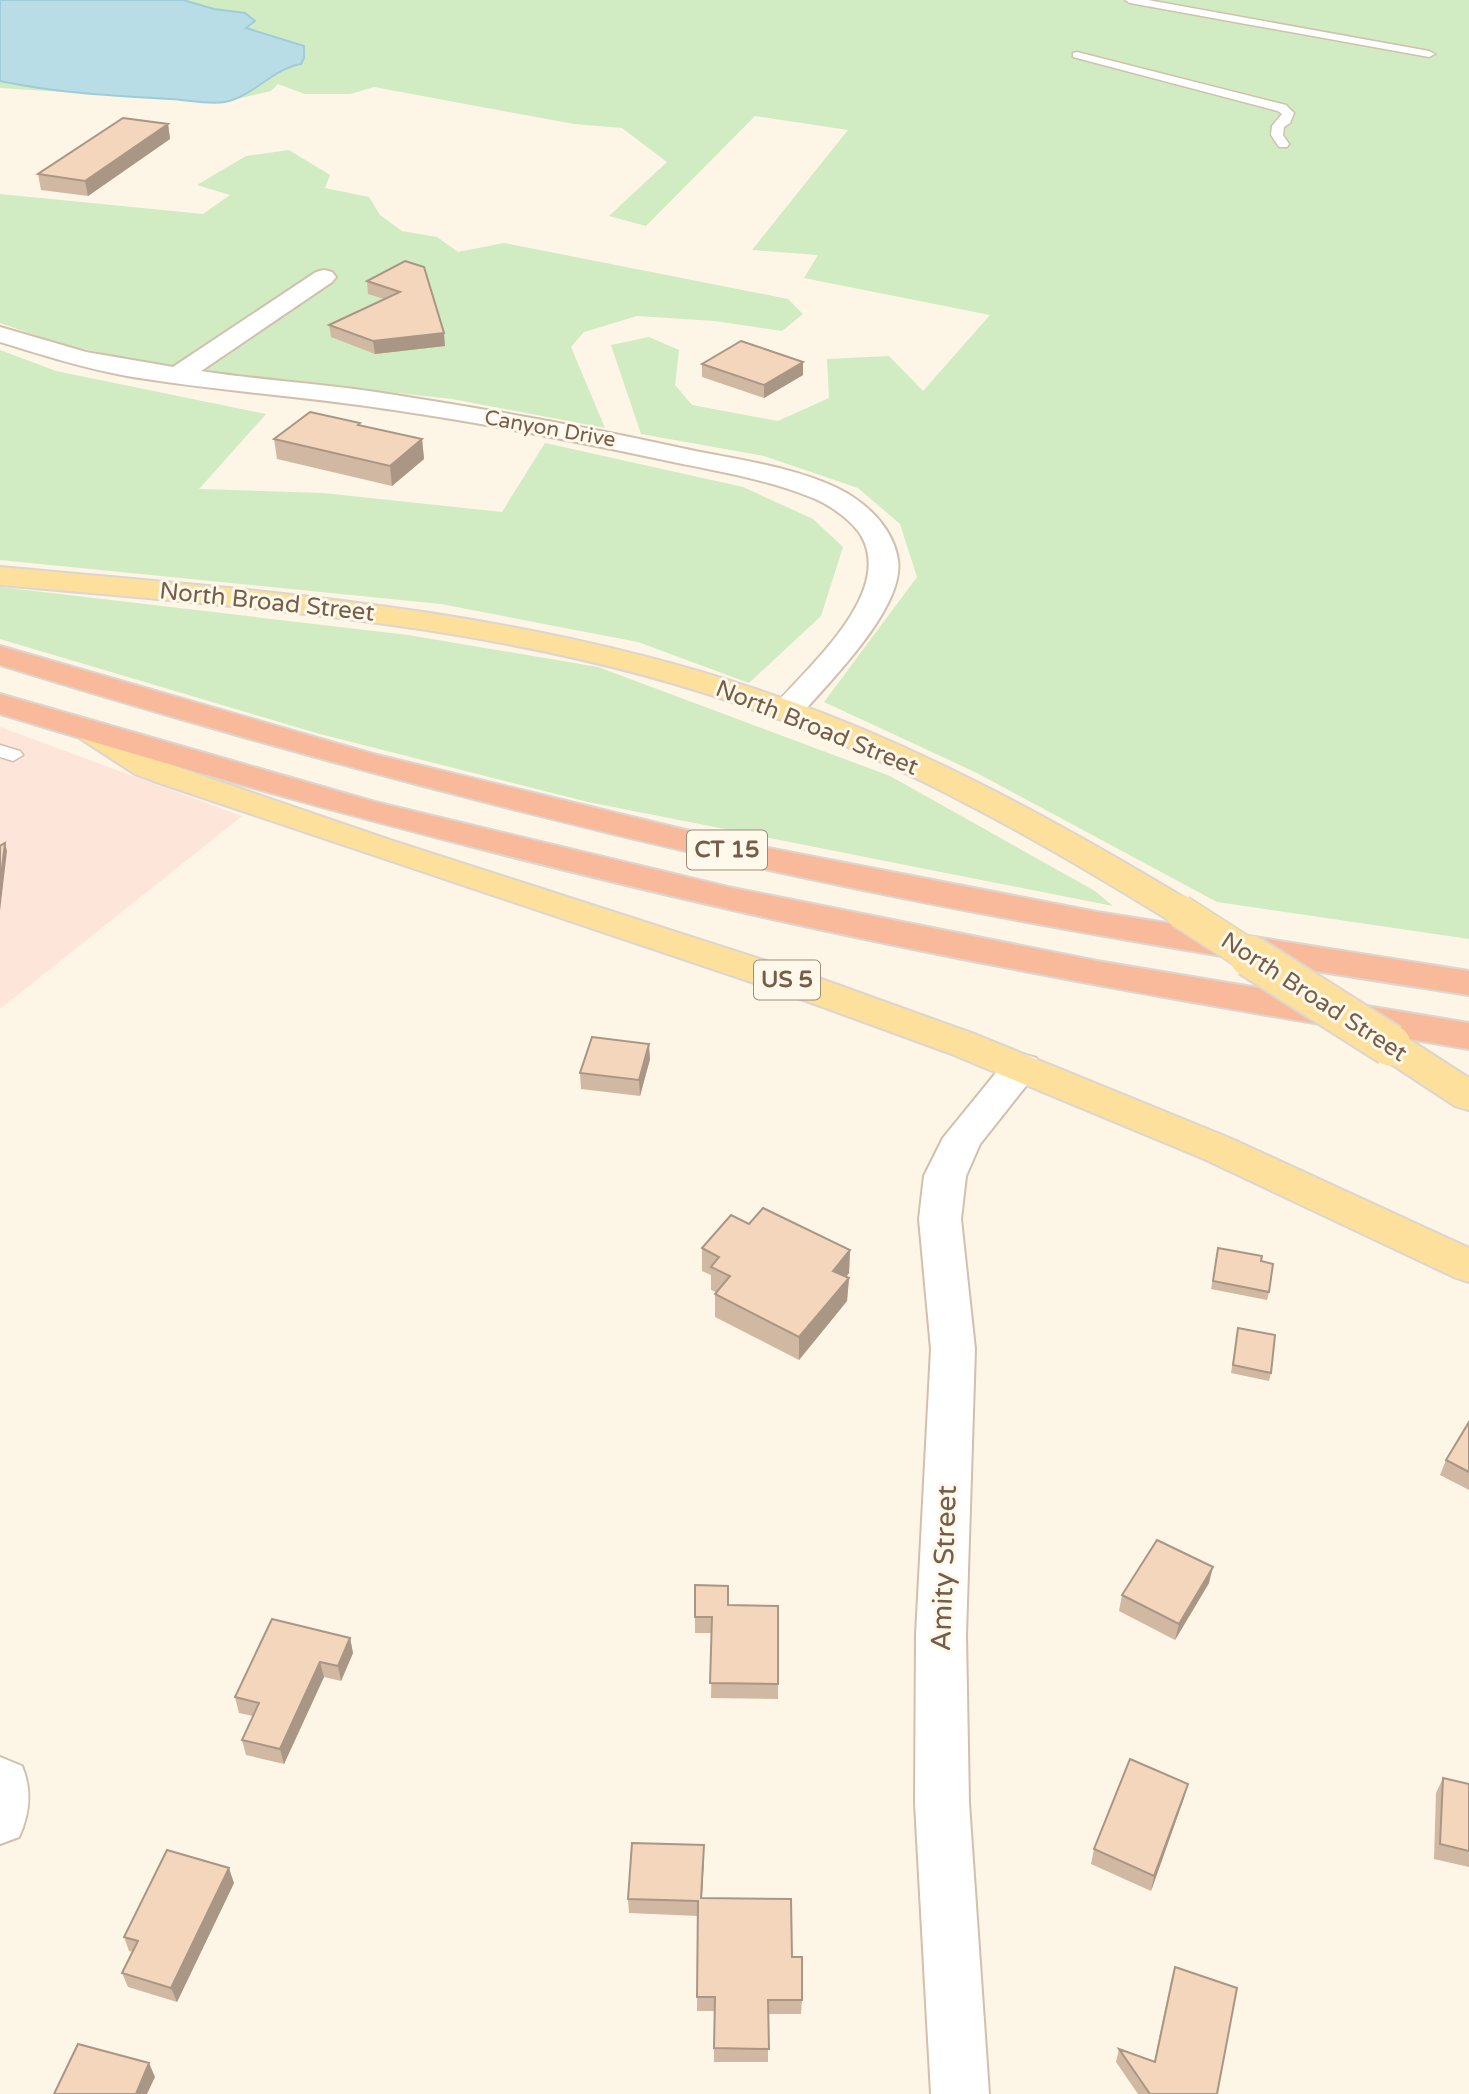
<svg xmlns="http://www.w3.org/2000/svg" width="1469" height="2094" viewBox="0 0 1469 2094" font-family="'Varela Round',sans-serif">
	<rect width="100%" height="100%" fill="#fdf5e5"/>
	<path fill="#fde6d9" d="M0,727L242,816L0,1009Z"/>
	<path fill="#d1ebc3" d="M0,0H1469V939L1217,902L975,772L824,702L917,577L900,524L858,488L764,456L641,434L611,345L649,337L679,350L675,385L692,405L778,421L829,398L827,359L889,356L923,391L990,315L804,278L818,255L752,250L848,130L755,116L646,226L609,216L667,162L622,128L574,124L374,87L350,94H305L278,84L271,91L223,102L0,88Z
		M289,150L330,175L325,188L369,197L380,215L402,231L437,237L458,252L504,243L788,299L803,314L782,331L715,321L637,316L584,332L571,347L605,428L452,399L175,369L61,344L0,323V194L203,214L230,195L197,185L246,156Z
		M0,350L56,371L266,414L199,489L323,493L502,512L545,443L743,487L813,519L843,547L821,616L749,683L638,642L441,604L0,560Z
		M0,587L408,635L598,667L890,776L1095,891L1113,906L588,802L320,734L0,639Z"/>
	<path fill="#b9dde7" stroke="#9fccd9" stroke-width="2" d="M0,0H183L214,9L245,13L255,21L246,28L304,46V58L301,64C272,69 254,96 225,102C209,105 188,100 171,99C114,96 56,93 0,81Z"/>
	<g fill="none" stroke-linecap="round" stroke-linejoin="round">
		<defs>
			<path id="lane" d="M1125,0H1148L1429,51L1435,54L1429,57L1130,3Z
				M1077,52L1286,105L1294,113L1290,123L1284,127L1283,135L1289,144L1287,147H1279L1271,135L1272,126L1282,114L1278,111L1073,57V53Z
				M0,745L20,751L23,755L13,761L0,757Z"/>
			<path id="street" d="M324,270L332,272L336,277L332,282L201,371C265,381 331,384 395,395C491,410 587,427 681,448C731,459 788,465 835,487C865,501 893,527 898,560C905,608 828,683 798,718L787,721L776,718L771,711L776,704C809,666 891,595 863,539C855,522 830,505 813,498C764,478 710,470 659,459C571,440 482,423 394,410C305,396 216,391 127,376C84,368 42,355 0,342V327L86,352L173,367L316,272Z
				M1022,1054L1036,1058L1041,1067L980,1144L966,1176L961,1219L975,1349L966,1635L969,1803L989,2094H931L915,1803L916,1635L931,1349L919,1219L924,1176L943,1138L1008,1058Z
				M0,1757L22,1766C32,1790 30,1813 19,1837L0,1844Z"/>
			<path id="primary" d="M0,567C265,591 535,609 787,700C930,751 1063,825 1193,903L1198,911L1193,919L1180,922L1167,919C1039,840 908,766 766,714C522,624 257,608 0,585Z
				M92,722L103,725L159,760L186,770L390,840L813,976L977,1035L1232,1139L1469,1248V1282L1454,1277L1204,1159L949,1053L787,994L162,784L135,774L81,739L76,732L81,725Z
				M1390,1032L1404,1036L1469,1078V1110L1455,1106L1376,1054L1371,1045L1376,1036Z"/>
			<path id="highway" d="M0,646L373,754L727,840L1097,912L1469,971V995C1219,957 970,916 724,860C480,804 239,739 0,665Z
				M0,694L375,802L728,887L1097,961L1469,1023V1049C1220,1008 971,965 724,908C480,852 240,787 0,714Z"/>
		</defs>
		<use href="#lane" stroke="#d1c0ad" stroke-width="3"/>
		<use href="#street" stroke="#d1c0ad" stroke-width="4"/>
		<use href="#primary" stroke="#dcd5d0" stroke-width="4"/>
		<use href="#highway" stroke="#dcd5d0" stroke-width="4"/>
		<use href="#lane" fill="#fff" fill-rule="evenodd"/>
		<use href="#street" fill="#fff" fill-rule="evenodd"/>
		<use href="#primary" fill="#fde09c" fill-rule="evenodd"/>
		<use href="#highway" fill="#f8ba9b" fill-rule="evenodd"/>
		<defs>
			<path id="primary-bridge-far1" d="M1180,911L1253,958"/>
			<path id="primary-bridge" d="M1250,956L1390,1045"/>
		</defs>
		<use href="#primary-bridge-far1" stroke="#dcd5d0" stroke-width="35" stroke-linecap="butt"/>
		<use href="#primary-bridge" stroke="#dcd5d0" stroke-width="45" stroke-linecap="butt"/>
		<use href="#primary-bridge-far1" stroke="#fde09c" stroke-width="32"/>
		<use href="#primary-bridge" stroke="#fde09c" stroke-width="41"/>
	</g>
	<path fill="#d1b8a2" d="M168,124L170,139L88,196L41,190L38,174Z
		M405,261L445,346L375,354L331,337L329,325L384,299L368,294L367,281Z
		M803,362V375L764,398L702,377V364Z
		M360,423V425L422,439L424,459L392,486L277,459L274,439Z
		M650,1059L640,1096L581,1089L580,1073Z
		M749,1224L850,1250L849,1273L846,1277L849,1278L847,1301L799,1360L715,1317V1294L716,1292L711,1290V1275L702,1271V1248Z
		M1218,1248L1261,1261L1269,1292L1267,1300L1211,1289Z
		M1238,1328L1271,1373L1269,1381L1231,1373Z
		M1469,1422V1490L1440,1475L1446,1460Z
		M1209,1583L1175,1640L1119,1611L1122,1595Z
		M728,1605L778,1606V1699L711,1698L712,1633H695V1617Z
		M350,1638L353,1653L341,1681L324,1677L284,1764L246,1755L242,1740L253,1716L239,1713L235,1697Z
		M1443,1778L1469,1784V1867L1434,1859L1436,1793Z
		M1188,1784L1184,1798L1151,1891L1091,1864L1094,1849Z
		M704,1845L702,1898L792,1957L802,2000L801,2014H768V2062H714V2011H697L698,1916L629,1913L628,1899Z
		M234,1883L177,2002L128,1987L122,1973L133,1952L129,1951L124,1937Z
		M1175,1967L1217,2094H1138L1116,2062L1119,2049L1154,2062L1171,1981Z"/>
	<path fill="#aa9684" d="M168,124L170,139L88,196L85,181Z
		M444,333L445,346L375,354L373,341Z
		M803,362V375L764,398V385Z
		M422,439L424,459L392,486L390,466Z
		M5,843L7,851L0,911V885Z
		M649,1044L650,1059L640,1096L639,1080Z
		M850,1250L849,1273L832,1294L833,1271Z
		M849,1278L847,1301L799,1360V1337Z
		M1213,1567L1209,1583L1175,1640L1179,1624Z
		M350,1638L353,1653L341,1681L338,1666Z
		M320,1662L324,1677L284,1764L280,1749Z
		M1188,1784L1184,1798L1151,1891L1154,1876Z
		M704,1845V1860L701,1912V1898Z
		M229,1868L234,1883L177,2002L171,1988Z
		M149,2063L155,2077L147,2094H136Z"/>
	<path fill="#f3d6bc" stroke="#aa9684" stroke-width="2" d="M123,118L168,124L85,181L38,174Z
		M405,261L424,267L444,333L373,341L329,325L400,292L367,281Z
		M741,341L803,362L764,385L702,364Z
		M310,412L360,423L358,425L422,439L390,466L274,439Z
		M5,843L0,885V846Z
		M592,1037L649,1044L639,1080L580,1073Z
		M763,1208L850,1250L833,1271L849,1278L799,1337L715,1294L730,1276L711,1267L719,1257L702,1248L731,1215L749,1224Z
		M1218,1248L1262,1256L1261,1261L1273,1264L1269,1292L1213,1281Z
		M1238,1328L1275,1335L1271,1373L1233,1365Z
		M1469,1422V1472L1446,1460Z
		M1157,1540L1213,1567L1179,1624L1122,1595Z
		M695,1585L728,1586V1605L778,1606V1684L710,1683L712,1617H695Z
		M272,1619L350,1638L338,1666L320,1662L280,1749L242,1740L259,1703L235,1697Z
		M1130,1759L1188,1784L1154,1876L1094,1849Z
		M1443,1778L1469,1784V1851L1440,1844Z
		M632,1843L704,1845L701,1898L791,1899L792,1957H802V2000H768L769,2049L714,2048L715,1997H697L698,1901L628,1899Z
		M167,1850L229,1868L171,1988L122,1973L138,1941L124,1937Z
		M1175,1967L1237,1988L1217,2094H1150L1119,2049L1155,2062Z
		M78,2044L149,2063L136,2094H54Z"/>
	<g text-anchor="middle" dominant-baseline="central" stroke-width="6" stroke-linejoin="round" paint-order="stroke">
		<g font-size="21" fill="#775d49" stroke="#fff9ec">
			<text transform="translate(550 429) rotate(10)">Canyon Drive</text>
		</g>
		<g fill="#fff9ec" stroke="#a08c7a" stroke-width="2">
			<rect x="687" y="830.5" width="80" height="39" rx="5"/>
			<rect x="754" y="960.5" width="66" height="39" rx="5"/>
		</g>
		<g font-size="23" font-weight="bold" fill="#775d49">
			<text x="727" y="850">CT 15</text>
			<text x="787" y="980">US 5</text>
		</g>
		<g font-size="24" fill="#775d49" stroke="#fff9ec">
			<text transform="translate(267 602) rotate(6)">North Broad Street</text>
			<text transform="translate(817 728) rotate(22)">North Broad Street</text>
			<text transform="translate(1314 997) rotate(33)">North Broad Street</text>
		</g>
		<g font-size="28" fill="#775d49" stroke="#fff9ec">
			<text transform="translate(944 1568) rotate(-88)">Amity Street</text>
		</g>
	</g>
</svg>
